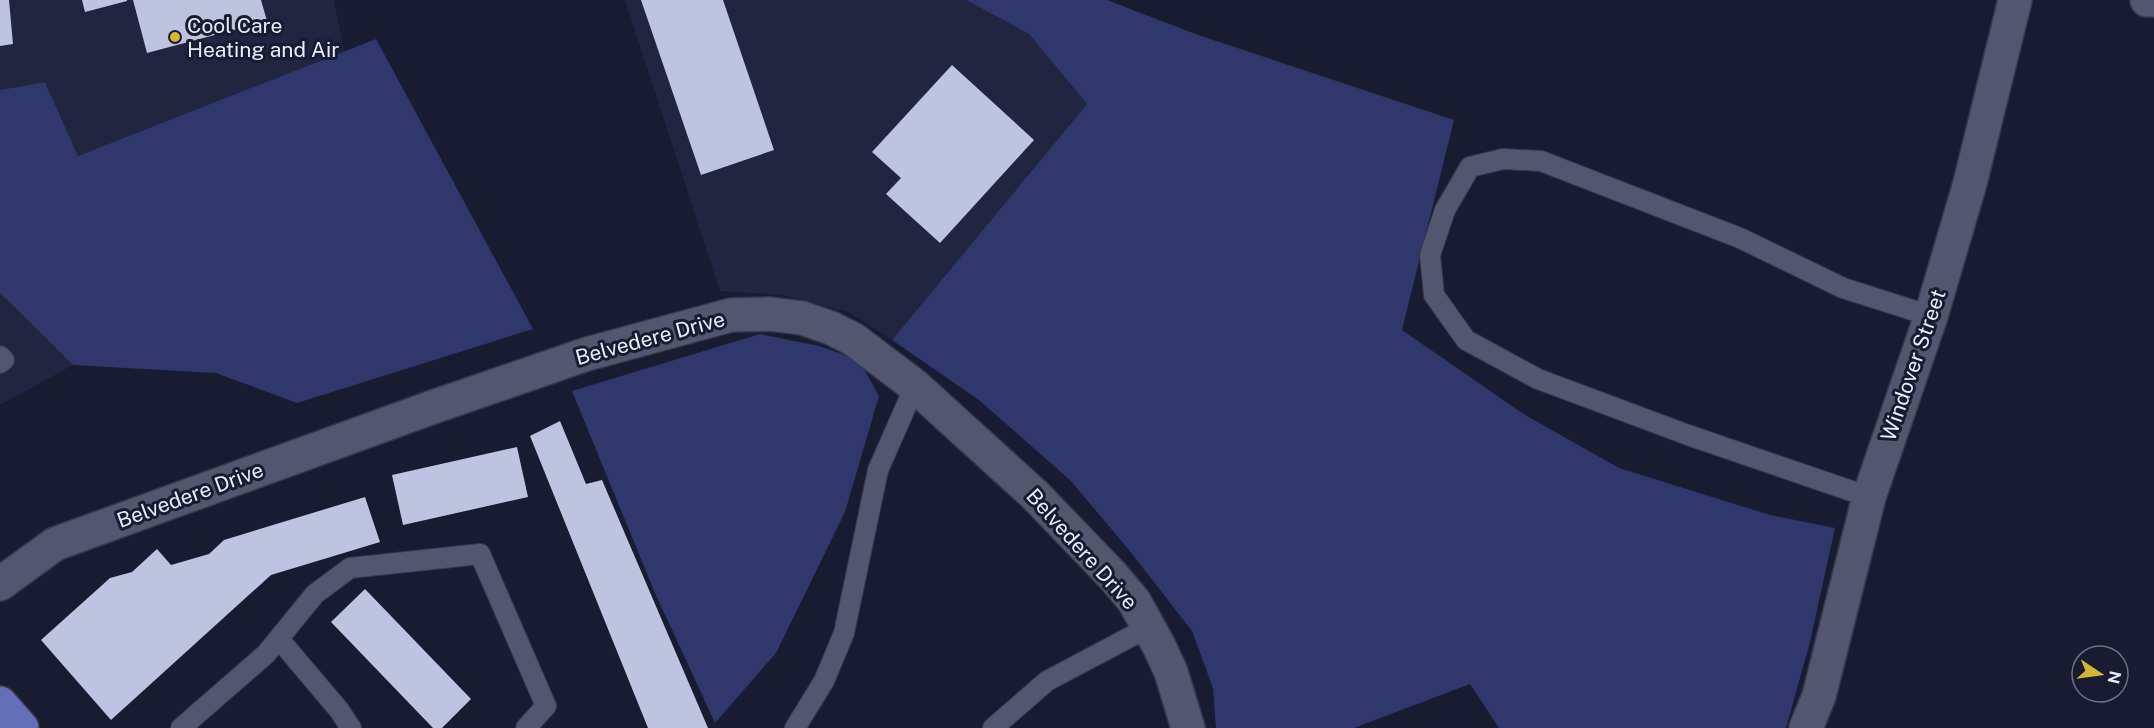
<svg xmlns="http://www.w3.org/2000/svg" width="2154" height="728" viewBox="0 0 2154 728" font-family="'Public Sans',sans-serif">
	<rect width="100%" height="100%" fill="#191c31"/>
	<path fill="#21253f" d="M0,0H334L344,52L78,156L45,82L0,90Z
		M625,0H966L1029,34L1087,104L892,340L848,312L783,295L720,291Z
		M0,293L73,365L0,405Z"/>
	<path fill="#30376d" d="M966,0H1107L1198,35L1454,120L1402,330L1522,413L1619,468L1770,515L1835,528L1810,642L1786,728H1499L1470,684L1354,728H1216L1213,688L1192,631L1129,550L1071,481L979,400L892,340L1087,104L1029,34Z
		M376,39L533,329L297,403L216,373L73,365L0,293V90L45,82L78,156Z
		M760,334L819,346L859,360L879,396L845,512L776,653L715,723L655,593L572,391Z"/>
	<path fill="#bec4e0" d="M0,0H9L13,44L0,46Z
		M82,0H127V1L85,12Z
		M133,0H261L267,21L147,53Z
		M641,0H723L774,150L701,175Z
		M952,65L1034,140L940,243L886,194L901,178L872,152Z
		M560,421L586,484L602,480L708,728H648L530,436Z
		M517,447L528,497L403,525L392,475Z
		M365,497L380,542L271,575L111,720L41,640L110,578L132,572L157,549L171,565L209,554L224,540Z
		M365,589L471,699L442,728H433L331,622Z"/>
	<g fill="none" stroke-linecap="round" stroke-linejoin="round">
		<defs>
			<path id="lane" d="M0,356L4,360L0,363
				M1869,497L1688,435L1538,379L1466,340L1434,295L1430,255L1445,210L1470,167L1503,159L1541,161L1740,238L1843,288L1931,316
				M279,639L339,710L351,728
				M181,728L266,654L315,594L350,568L480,554L546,706L526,728
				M795,728L824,681L844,633L878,470L915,386
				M993,728L1047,681L1149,627"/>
			<path id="street" d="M2147,0H2154
				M0,584L55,544L433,407L587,354L731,315L769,314L802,318L831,328L853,339L915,386L1035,495L1113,576L1134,601L1159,646L1171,672L1188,728
				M1806,728L1819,696L1869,497L1931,316L1970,183L2015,0"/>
			<path id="primary" d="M0,703L22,728"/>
		</defs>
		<use href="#lane" stroke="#37394a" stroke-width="22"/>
		<use href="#street" stroke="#37394a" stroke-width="36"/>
		<use href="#primary" stroke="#37394a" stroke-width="36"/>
		<use href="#lane" stroke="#52576f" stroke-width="20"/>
		<use href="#street" stroke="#52576f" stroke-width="33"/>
		<use href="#primary" stroke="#646fb7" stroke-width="33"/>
	</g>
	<circle fill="#d4b635" stroke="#191c31" stroke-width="2" cx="175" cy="37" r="6"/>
	<g text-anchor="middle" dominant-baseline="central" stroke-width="6" stroke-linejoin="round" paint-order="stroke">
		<g font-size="21" fill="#e9edfb" stroke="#191c31" text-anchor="start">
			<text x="187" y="25">Cool Care<tspan x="187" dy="24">Heating and Air</tspan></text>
		</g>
		<g font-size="21" fill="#e9edfb" stroke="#191c31">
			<text transform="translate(650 338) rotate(-15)">Belvedere Drive</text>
			<text transform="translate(1913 365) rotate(-71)">Windover Street</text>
			<text transform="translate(190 495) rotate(-20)">Belvedere Drive</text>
			<text transform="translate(1082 549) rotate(48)">Belvedere Drive</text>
		</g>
	</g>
	<g transform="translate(2100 674) rotate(103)"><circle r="28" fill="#191c31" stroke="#6c7082" stroke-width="1.5"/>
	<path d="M0-4.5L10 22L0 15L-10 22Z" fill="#d4b635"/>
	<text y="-9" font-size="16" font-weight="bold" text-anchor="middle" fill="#e9edfb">N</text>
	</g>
</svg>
